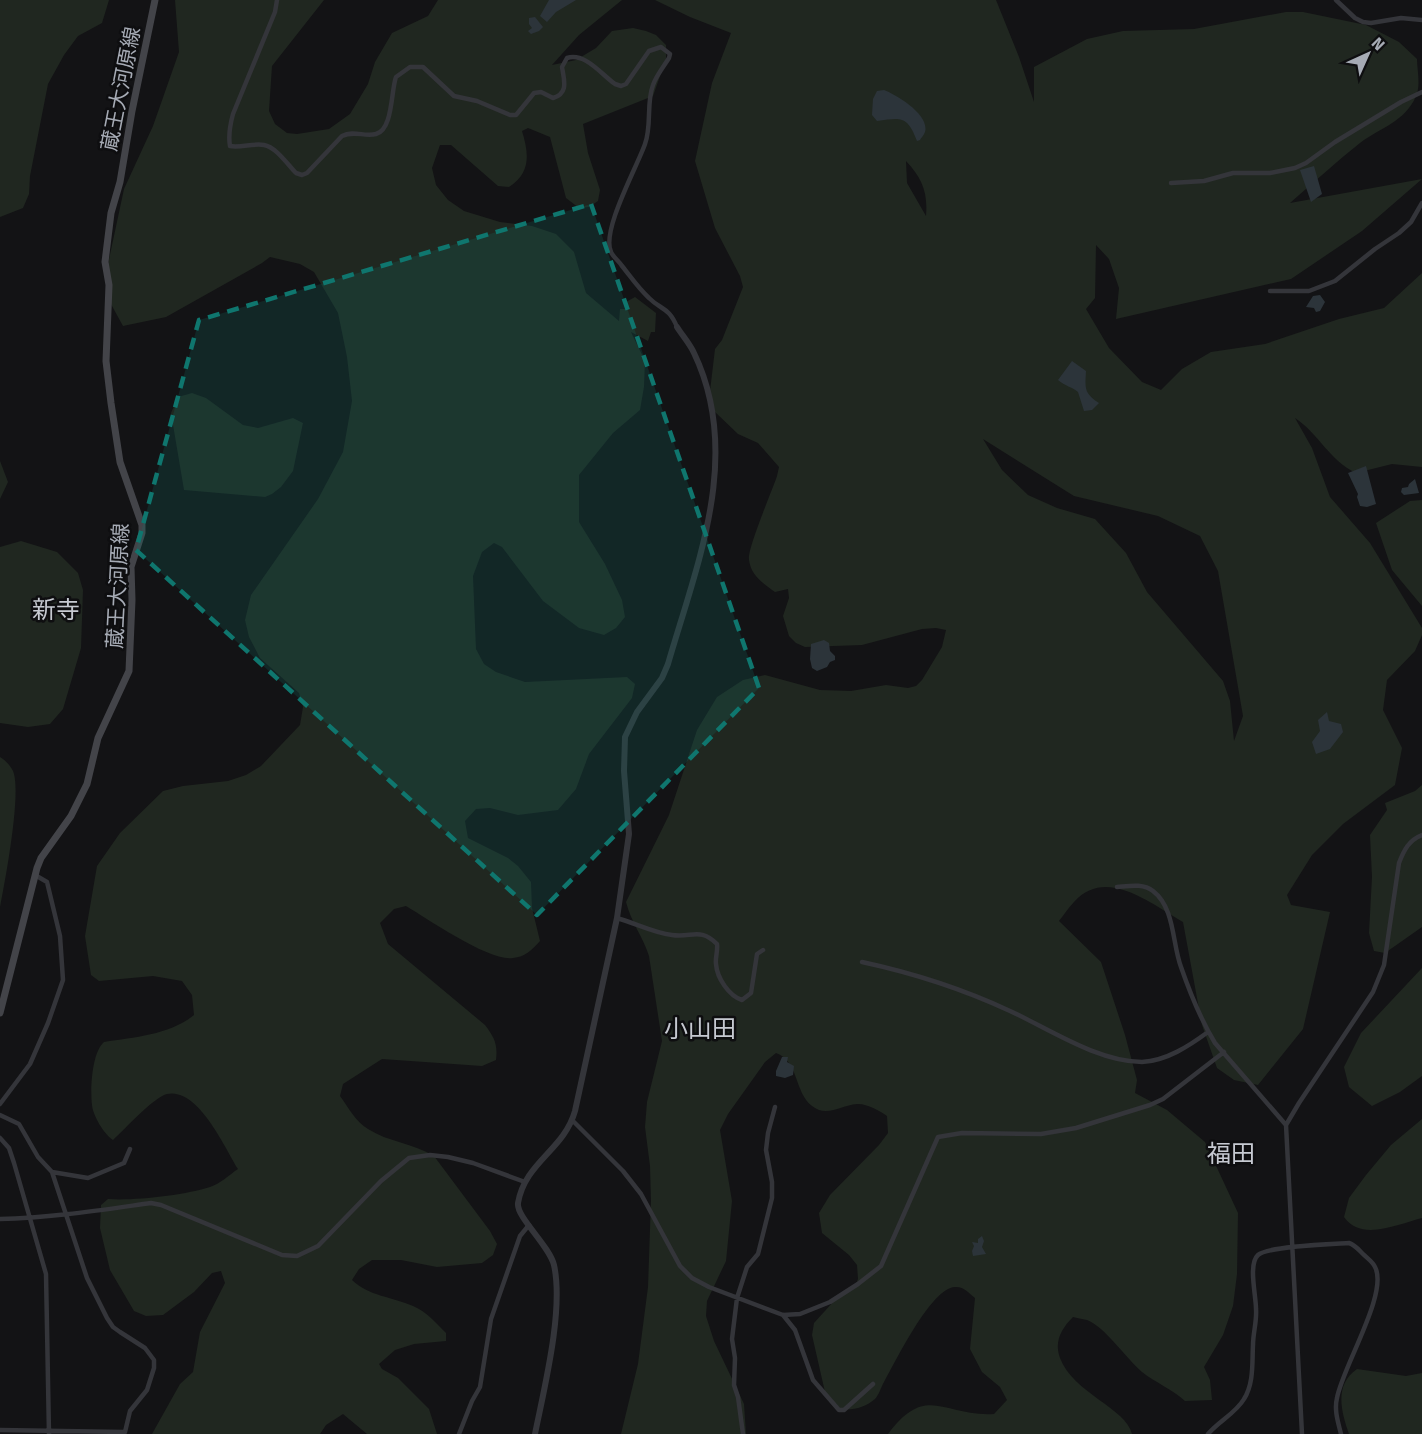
<svg xmlns="http://www.w3.org/2000/svg" width="1422" height="1434" viewBox="0 0 1422 1434" font-family="'Fira Sans','Noto Sans JP',sans-serif">
	<rect width="100%" height="100%" fill="#131315"/>
	<path fill="#202720" fill-rule="evenodd" d="M0,0H109L102,23L78,36L64,55L48,84L30,176L29,194L23,208L0,217Z
		M175,0H324L272,66L269,111L275,124L287,133L297,134L329,129L350,114L368,84L375,62L392,33L428,16L438,0H622L579,35L552,65L576,60L596,48L612,31L633,28L646,31L656,35L666,45V59L653,96L583,124L588,153L600,190L598,201L589,207L579,208L566,198L550,137L528,128L522,131C529,154 531,173 509,187L498,186L451,145H440L432,168L436,185L448,200L464,211L500,222L532,226L556,234L574,252L586,293L619,321L620,309H629L626,302L635,297L656,313L655,332H651L648,341L631,332L645,361L644,387L640,410L613,433L579,475V522L605,564L622,600L625,617L616,628L604,635L579,628L543,601L502,547L494,543L482,552L473,576L476,649L484,664L496,672L525,682L627,677L635,684L632,698L589,754L576,789L558,810L518,815L490,808L476,809L465,821L468,838L508,858L518,866L531,882L532,908L540,941C532,950 525,957 513,958C490,962 428,919 406,906L394,909L380,923L388,944L485,1025C494,1037 498,1044 496,1060L482,1066L382,1059L343,1084L340,1096C348,1107 356,1122 368,1129C388,1142 413,1143 434,1156L490,1231L497,1244L493,1255L482,1263L437,1267L401,1260H372L359,1269L352,1280C368,1296 393,1297 413,1306C427,1312 436,1323 446,1333V1341L414,1344L395,1350L379,1364L382,1369L398,1378L429,1409L437,1434H367L343,1414L326,1425L320,1434H152L180,1384L193,1372L200,1332L225,1283L221,1271L212,1273L194,1292L163,1315L146,1316L134,1311L110,1270L100,1228L101,1205L108,1199C134,1201 186,1195 210,1187C220,1184 229,1175 238,1169C225,1148 198,1087 167,1094C155,1096 124,1130 113,1140C104,1134 93,1116 92,1105C90,1089 92,1052 104,1042C135,1037 169,1035 194,1015L192,995L182,981L153,976L99,981L91,975L85,936L97,866L120,833L163,791L183,786L228,781L246,775L261,766L300,725L303,707L299,693L260,658L249,637L245,620L251,595L318,499L343,452L352,401L347,357L338,313L314,272L300,264L270,257L262,263L166,317L123,326L106,295L108,264L124,189L153,126L179,52Z
		M655,0H996L1019,57L1034,102V67L1087,39L1123,31L1194,29L1286,12H1303L1366,25L1399,42L1417,59C1417,70 1421,85 1416,96C1405,122 1381,127 1360,143C1336,162 1313,183 1290,203L1422,179L1362,231L1291,279L1116,319L1119,288L1109,259L1096,245L1095,298L1086,309L1109,348L1142,382L1161,390L1182,369L1211,352L1265,344L1339,319L1384,308L1422,273V467L1392,464L1356,473C1330,461 1318,433 1295,418L1312,448L1330,497L1370,543L1422,628V635L1415,651L1387,680L1383,710L1402,748L1395,785L1343,824L1312,855L1287,895L1291,905L1330,912L1303,1029L1258,1085L1234,1080L1217,1068L1202,1025L1183,922C1151,904 1106,866 1074,902C1068,908 1064,915 1059,921L1101,962L1125,1035L1137,1080L1135,1093L1167,1110L1205,1142L1238,1213L1237,1274L1233,1306L1223,1335L1204,1367L1210,1380L1212,1400L1185,1401C1172,1389 1156,1383 1142,1372C1127,1359 1104,1326 1087,1320C1082,1319 1077,1318 1073,1317C1061,1329 1054,1342 1060,1358C1073,1393 1126,1408 1132,1434H888C927,1382 943,1417 994,1414L1007,1400L1000,1387L982,1372L970,1349L975,1298C969,1293 963,1286 955,1287C931,1288 896,1361 884,1382C881,1387 879,1395 875,1399C866,1407 852,1411 841,1409L825,1392L812,1335L814,1323L834,1301L855,1287L858,1279L857,1265L849,1255L822,1233L819,1213L830,1195L879,1145L888,1133L887,1116C881,1111 865,1103 857,1104C841,1105 827,1118 812,1106C794,1092 799,1061 776,1053L765,1062L728,1114L720,1130L732,1201L726,1261L707,1301L706,1316L714,1341L744,1404L746,1434H621L638,1364L648,1287L651,1201L650,1166L645,1127L647,1102L662,1041L649,956C643,937 631,922 626,902L669,815L697,730L717,697L743,680L765,675L820,690L851,691L886,685L908,688L916,686L922,680L942,647L946,630L936,628L922,629L862,645L805,647L796,643L789,636L783,616L789,598L788,589L775,592C764,584 751,576 749,560C747,549 772,491 777,476L779,467L758,443L738,434L714,411L710,391L715,349L722,340L743,287L740,276L715,228L695,161L712,83L731,33L690,17ZM906,161C922,178 928,192 926,216L907,183ZM983,439L1074,496L1158,516L1200,536L1218,571L1243,716L1234,741L1230,701L1223,681L1147,592L1126,553L1095,519L1057,508L1028,495L1002,470Z
		M192,393L206,398L243,425L258,428L293,418L303,423L293,471L281,487L272,494L265,497L184,490L171,413L178,397Z
		M0,461L8,482L0,499Z
		M1422,500V606L1392,570L1376,523L1410,501Z
		M21,541L57,552L78,573L83,590L81,648L63,709L50,724L28,727L0,723V547Z
		M0,757C5,760 10,765 13,771C22,792 5,881 0,907Z
		M1422,785V927L1385,953L1374,951L1369,933L1372,877L1370,835L1387,810L1385,803L1415,791Z
		M1422,968V1076L1400,1092L1372,1106L1349,1087L1344,1067L1361,1033Z
		M1422,1119V1218C1398,1224 1361,1242 1344,1217L1349,1198L1366,1175L1391,1145Z
		M1357,1369L1406,1376L1422,1373V1434H1349C1341,1411 1334,1385 1357,1369Z"/>
	<path fill="#2c343a" d="M549,0H576L556,12L547,22L540,16Z
		M535,17L543,27L539,31L531,34L528,31L532,28L529,24V18Z
		M884,90C897,95 930,115 925,132C924,135 921,138 920,140L917,141C907,115 901,118 877,121L872,115L873,99L877,91Z
		M1314,166L1322,194L1311,202L1300,170Z
		M1320,295L1325,302L1320,311L1316,312L1314,308L1306,307L1313,296Z
		M1072,361L1086,371C1085,389 1084,393 1099,403L1092,410L1084,411L1078,392C1072,387 1065,386 1058,380Z
		M1366,466L1376,504L1367,507L1360,506L1357,497L1358,494L1348,473Z
		M1415,479L1419,493L1404,495L1401,492L1402,488L1408,487L1409,484Z
		M824,640L829,643L830,651L835,656V660L830,662L827,667L817,671L812,668L810,659L811,644Z
		M1327,712L1329,721L1341,724L1343,732L1330,749L1316,754L1312,742L1320,731L1318,720Z
		M782,1057H788L787,1062L794,1066L793,1075L785,1078L776,1076V1071Z
		M982,1236L984,1241L982,1247L986,1254L973,1256L972,1251L974,1246L972,1242L978,1243V1239Z"/>
	<g fill="none" stroke-linecap="round" stroke-linejoin="round">
		<path stroke="#34353a" stroke-width="4.5" d="M277,0L275,12L233,114C230,125 228,135 230,146C241,148 253,143 264,145C276,147 288,165 296,173L302,175L307,173L342,136C354,130 364,137 376,134C393,130 391,90 396,77L410,67H423L454,96L477,101L510,115H516L530,98L534,93L541,92L553,98C569,93 564,80 562,67L567,58C585,52 602,75 615,84L621,86L626,84L649,51L661,47L670,54L669,58C664,66 656,76 653,85C646,104 652,125 645,144C637,167 601,231 611,252C613,257 619,261 622,266C631,277 638,288 649,298C661,310 669,307 677,327
			M1336,0L1355,18L1363,22L1371,23L1401,18L1422,20
			M1171,183L1204,181L1233,173H1270L1295,168L1306,163L1335,142L1401,102L1422,92
			M1270,291H1309L1335,281L1375,249L1399,233L1411,222L1422,203
			M1117,887C1129,886 1143,883 1153,891C1175,908 1172,943 1181,967C1190,993 1201,1020 1215,1043L1286,1125
			M617,918C635,923 654,933 672,935C692,938 700,927 717,944C718,951 715,958 716,964C717,978 729,996 742,1000L751,993L757,954L763,950
			M862,962C913,973 963,989 1010,1011C1049,1029 1098,1062 1142,1062C1166,1061 1189,1046 1208,1032
			M0,1104L30,1064L48,1023L63,980L60,936L47,882L35,875
			M0,1115L19,1124L38,1157L52,1172L87,1278L107,1318L113,1327L120,1332L145,1348L154,1360V1368L147,1390L130,1411L125,1432L0,1430
			M572,1120L623,1171L641,1194L680,1266L692,1278L709,1287L783,1315L800,1314L830,1302L858,1284L881,1266L938,1137L962,1133L1041,1134L1076,1128L1150,1105L1163,1099L1224,1052
			M0,1138L9,1148L14,1163L46,1274L49,1434
			M52,1172L88,1178L124,1163L130,1149
			M0,1219C51,1218 101,1210 151,1203L161,1205L282,1255L297,1256L318,1246L381,1181L409,1158L430,1155L448,1157L473,1163L525,1182
			M783,1315L795,1330L813,1380L839,1410H844L873,1384
			M459,1434L472,1401L480,1387L491,1319L520,1236L529,1225
			M743,1434L738,1397L734,1385L735,1358L732,1339L737,1298L747,1267L758,1254L772,1198V1182L766,1150L768,1133L775,1107
			M1208,1434C1219,1421 1236,1413 1244,1399C1254,1383 1252,1363 1253,1345C1253,1333 1257,1321 1256,1309C1256,1295 1248,1264 1258,1255C1268,1246 1333,1244 1349,1243C1355,1245 1358,1249 1363,1254C1367,1258 1373,1262 1375,1267C1389,1293 1342,1368 1337,1398C1334,1410 1338,1422 1341,1434
			M1302,1434L1286,1125L1299,1103L1373,992L1384,965L1399,863C1404,850 1409,840 1422,835"/>
		<path stroke="#34353a" stroke-width="6" d="M535,1434C544,1389 564,1310 554,1265C549,1245 516,1217 518,1203C525,1162 564,1150 575,1111L617,918L629,834L624,771L625,737L637,712L662,678L668,664C697,564 743,455 694,353C690,344 682,335 677,327"/>
		<path stroke="#434449" stroke-width="7" d="M0,1013L37,868L41,858L71,816L87,784L98,738L129,671L132,600L131,567L142,533V525L120,462L111,403L106,361L109,285L105,262L111,213L120,182L132,111L155,0"/>
	</g>
	<path fill="#0f766e" fill-opacity="0.2" stroke="#0f766e" stroke-width="4.5" stroke-dasharray="12 8" stroke-linejoin="round" d="M591,204L759,688L537,915L136,550L199,320Z"/>
	<g text-anchor="middle" dominant-baseline="central" stroke-width="5" stroke-linejoin="round" paint-order="stroke">
		<g font-size="21" fill="#a6abb5" stroke="#0e0e10">
			<text transform="translate(121 89) rotate(-79)">蔵王大河原線</text>
			<text transform="translate(118 586) rotate(-87)">蔵王大河原線</text>
		</g>
		<g font-size="24" fill="#c6c9d1" stroke="#0e0e10">
			<text x="56" y="610">新寺</text>
			<text x="700" y="1029">小山田</text>
			<text x="1231" y="1154">福田</text>
		</g>
	</g>
	<g transform="translate(1368 54) rotate(45)" stroke="#0e0e10" stroke-width="4.5" paint-order="stroke">
	<path d="M0-4.5L10 22L0 15L-10 22Z" fill="#a6abb5"/>
	<text y="-9" font-size="16" font-weight="bold" text-anchor="middle" fill="#a6abb5">N</text>
	</g>
</svg>
